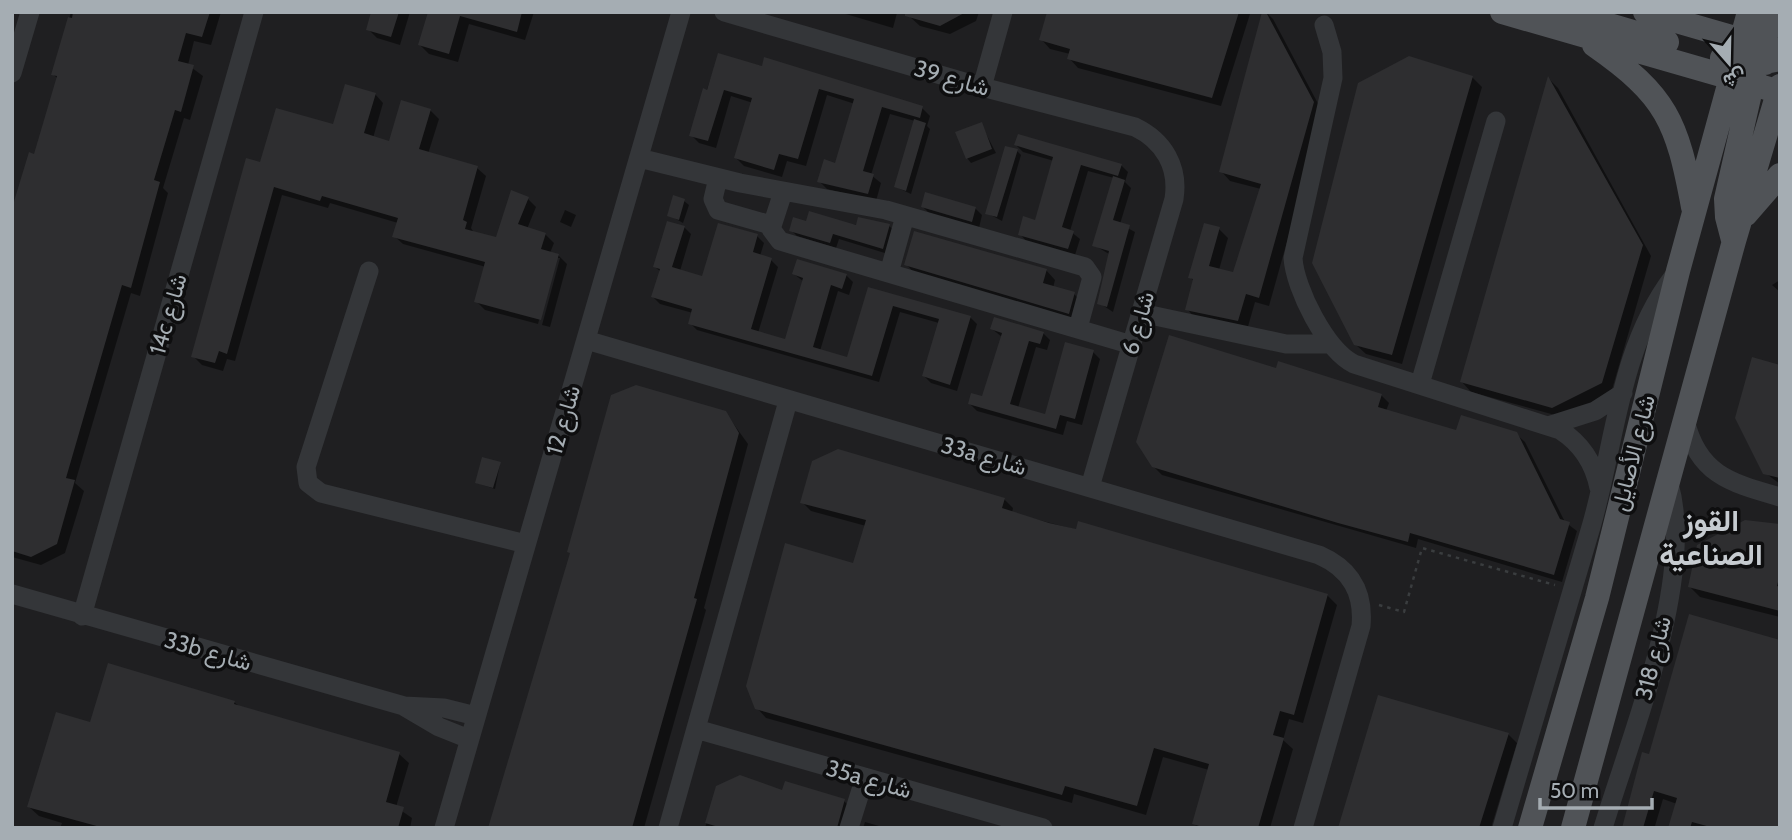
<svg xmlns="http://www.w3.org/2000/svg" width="1792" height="840" viewBox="0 0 1792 840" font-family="Cabin,Vazirmatn,sans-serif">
	<rect width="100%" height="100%" fill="#121314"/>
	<path fill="#1f1f21" d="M12,12H1780V828H12Z"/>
	<path fill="#0007" d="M71,12H221L211,45L194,41L188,65L203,76L190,120L184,118L163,188L168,193L140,296L131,293L75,483L84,491L65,553L41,565L12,557V216L35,156L58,79L53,74Z
		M373,12H410L400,45L377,38L368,29Z
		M429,12H534L525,40L469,24L458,62L429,54L420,45Z
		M839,12H897V13L893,28Z
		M911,12H979L976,21L950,34L920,26L910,17Z
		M1048,12H1248L1250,14L1221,106L1078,68L1069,58L1070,54L1050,49L1041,39Z
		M1266,12L1273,19L1323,113L1269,306L1255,302L1247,330L1196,319L1187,309L1194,281L1190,277L1219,229L1228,238L1219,270L1235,275L1261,189L1230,181L1221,171Z
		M719,55L922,108L930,116L927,126L930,129L911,194L896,187L915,121L890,114L871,175L881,183L876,201L827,189L819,181L837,165L855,104L827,95L806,166L787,161L782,177L744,166L736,158L753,103L731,96L716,148L699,143L691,135Z
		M1472,77L1482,87L1402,364L1366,354L1355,344Z
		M1549,79L1558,88L1651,256L1611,393L1562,417L1471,392L1462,382Z
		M375,94L383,103L373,138L390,143L430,110L439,119L428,154L477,168L486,176L471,228L474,233L498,239L528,199L536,207L527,229L545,234L554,243L550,253L558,255L567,264L550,327L542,325L560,258H556L538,324L485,310L476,301L486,267L403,244L394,236L398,223L330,203L328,208L282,195L235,361L227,359L223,371L202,365L193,356L261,164L334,127Z
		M981,124L996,153L971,163L967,158Z
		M1016,145L1121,165L1128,172L1125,182L1131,188L1120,224L1135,232L1113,312L1099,303L1109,254L1094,245L1114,178L1088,171L1070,231L1080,239L1075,255L1027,242L1020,234L1036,222L1054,161L1023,152Z
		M1017,151L1021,155L1002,221L987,213Z
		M684,201L689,205L683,223L669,215Z
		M923,207L975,208L982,215L979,228L930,214Z
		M565,210L576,215L571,227L560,222Z
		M807,223L889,226L895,231L888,254L839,239L836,248L797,236L791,230Z
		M684,227L691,234L680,271L704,278L757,236L764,243L760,256L771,260L778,267L758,333L786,341L804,282L794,274L846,275L853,282L849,295L838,291L820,351L848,359L869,289L970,317L977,324L957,391L931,383L924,376L939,323L900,312L879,382L697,330L690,323L693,313L660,304L653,297L661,272L655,267Z
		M906,264L1046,270L1055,280L1053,288L1074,294L1084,304L1079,322L915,274Z
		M1780,280V292L1772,285Z
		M992,329L1043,333L1050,340L1047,350L1036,347L1018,408L1046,416L1093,352L1100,359L1082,425L1067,421L1063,435L977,411L970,404L984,398L1002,337Z
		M1780,367V484L1764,472Z
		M1277,370L1381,395L1389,403L1386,411L1457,432L1516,434L1525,442L1565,522L1577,531L1562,582L1418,539L1416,548L1162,475L1153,466Z
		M725,412L748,444L704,608L706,610L644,828H490Z
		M500,464L495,489L477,483Z
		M1004,499L1013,508L1012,513L1327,595L1337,605L1303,723L1289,719L1283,740L1293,749L1270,828H1198L1194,823L1209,770L1163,757L1146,815L1074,794L1072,803L766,718L757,708L854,566L866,526L811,511L802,502Z
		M1780,526V617L1700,597L1690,587Z
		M234,702L240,707L399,754L409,763L396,807L412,818L410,828H60L62,823L39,816L29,807L91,724Z
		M1508,734L1517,743L1491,828H1340Z
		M1650,756L1780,828H1670L1677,804L1663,799L1655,826L1662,828H1624Z
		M717,788L844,801L853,810L848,828H705Z
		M865,822L886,828H863Z"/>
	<path fill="#2e2e30" d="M73,12H210L202,37L186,33L178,61L194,65L181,112L175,110L154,180L160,182L131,288L122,285L66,478L75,480L57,544L31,557L12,551V208L29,152L34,154L57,76L51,75L68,17L72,18Z
		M371,12H399L391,37L366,30Z
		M428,12H522L517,32L460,16L449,54L418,45Z
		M905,12H966L940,26L905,16Z
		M1047,12H1239L1212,98L1067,59L1070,49L1039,40Z
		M1262,12H1266L1314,102L1259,298L1246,294L1238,321L1185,310L1193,279L1188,278L1204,223L1220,227L1209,266L1233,272L1261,184L1219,172Z
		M718,53L762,66L764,57L923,106L920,118L882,107L863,171L874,174L868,194L817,182L824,159L835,163L854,99L819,89L798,159L779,154L774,170L734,158L752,98L724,90L708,141L689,136L703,88L707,90Z
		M1409,56L1473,76L1392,355L1354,345L1312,263L1358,83Z
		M1548,76L1643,245L1602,383L1552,408L1460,382Z
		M345,84L376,93L364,133L389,141L401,100L431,109L419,149L478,166L463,220L467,222L465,229L496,237L511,190L529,197L518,224L546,233L541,249L559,254L541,320L474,302L485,262L392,237L398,218L322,196L320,201L274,187L227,354L219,351L215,363L191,357L246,158L260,162L276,108L333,124Z
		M914,119L926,123L906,191L894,187Z
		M982,122L992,149L966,159L955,132Z
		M1018,134L1122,164L1118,176L1081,165L1062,227L1074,231L1068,249L1018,235L1023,216L1035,220L1053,157L1014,145Z
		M1005,146L1018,149L997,217L985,214Z
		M1113,176L1125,180L1113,220L1130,225L1107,307L1097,304L1109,251L1092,246Z
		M925,192L976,207L972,222L921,207Z
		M673,195L685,199L679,220L667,216Z
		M809,211L856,225L858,217L890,224L883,249L833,234L830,243L789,231L793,217L806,221Z
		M667,221L685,226L672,267L702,276L718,223L758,234L753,252L772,258L751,329L785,339L803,278L792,274L797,259L847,274L842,289L831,285L813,347L847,357L868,287L971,316L950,385L922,376L939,319L893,306L872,376L688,324L692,309L651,297L660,269L653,267Z
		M914,231L1047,269L1043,283L1075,292L1069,314L904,265Z
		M994,317L1044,332L1040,344L1029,341L1010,404L1045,414L1065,342L1094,350L1075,419L1060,415L1056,429L968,404L971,393L982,396L1002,333L990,329Z
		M1169,335L1276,368L1278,361L1382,394L1378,407L1456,430L1461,415L1517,432L1560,519L1570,522L1554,575L1410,533L1408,542L1338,523L1152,467L1136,442Z
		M1752,357L1780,365V478L1763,474L1735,418Z
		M636,385L726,411L739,433L694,598L697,599L632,828H488L570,553L567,552L611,395Z
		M838,449L1005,498L1002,508L1049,523L1076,529L1078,521L1328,594L1294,715L1280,711L1273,735L1284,738L1258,828H1206L1192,824L1209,764L1154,748L1137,806L1065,786L1062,795L755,709L746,686L785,543L853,563L866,520L800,503L812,461Z
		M482,457L501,462L493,488L475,483Z
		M1745,520L1780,524V574L1777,586L1780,587V611L1688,587L1697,545Z
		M1689,614L1780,640V828H1714L1692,822L1690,828H1668L1677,798L1654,791L1643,828H1622L1642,752L1649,754Z
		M108,663L235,701L234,704L400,752L386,802L404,807L398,828H104L27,807L56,712L90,722Z
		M1378,695L1509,733L1479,828H1338Z
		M740,775L782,790L785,781L845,799L837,828H722L705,823L716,786Z"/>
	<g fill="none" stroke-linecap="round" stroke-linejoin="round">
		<path stroke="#3a3d3f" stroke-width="2.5" stroke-dasharray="3.5 5" stroke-linecap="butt" d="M1379,605L1404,612L1422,548L1555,585"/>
		<path stroke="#343639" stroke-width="19" d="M724,12L982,87L1135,127C1164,141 1179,167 1174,199L1090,487
			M1324,25L1332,52L1333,78L1293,258C1295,289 1326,350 1354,364L1560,430C1582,444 1594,463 1599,488
			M12,73L30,12
			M982,87L1003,12
			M639,158L740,183L886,210L1085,267L1092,277L1078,328
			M718,178L713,199L718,210L771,225
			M783,192L771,229L780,241L1132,345
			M369,271L306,467L308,483L321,493L526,544
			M889,273L905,216
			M1141,313L1286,344H1330
			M586,340L1319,555C1351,569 1364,593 1361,626L1303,828
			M1420,384L1496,121
			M1685,420C1698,475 1731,483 1780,497
			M1551,425L1595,411L1623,393
			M12,594L404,706L444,708L476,716
			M82,616L254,12
			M405,707L439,727L469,739
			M696,729L1043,828
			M444,828L681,12
			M668,828L788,401
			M849,828L865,777
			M1502,828C1531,727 1562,628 1591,527C1615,445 1619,348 1673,277
			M1603,828C1631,735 1696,577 1669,484"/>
		<path stroke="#505357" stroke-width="24" d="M1502,12L1780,92
			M1645,12L1780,51
			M1536,16L1572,14L1667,42
			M1594,45C1667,96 1677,121 1693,207
			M1722,58L1755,64L1780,59
			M1765,63L1766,35L1773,12
			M1746,214L1780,175
			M1733,240L1727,217L1726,199L1755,71
			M1530,828L1597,598L1678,271L1749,12
			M1573,828L1734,241L1780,86"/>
	</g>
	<g text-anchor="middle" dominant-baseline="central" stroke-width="7" stroke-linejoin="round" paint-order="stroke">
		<g font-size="23" fill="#a5adb3" stroke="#0e0e0f">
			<text transform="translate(952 78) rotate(16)">شارع 39</text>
			<text transform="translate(168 314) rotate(-74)">14c شارع</text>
			<text transform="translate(1138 323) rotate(-74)">شارع 6</text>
			<text transform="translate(563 420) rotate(-74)">شارع 12</text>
			<text transform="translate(1633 453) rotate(-76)">شارع الأصايل</text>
			<text transform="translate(984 456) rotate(16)">33a شارع</text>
			<text transform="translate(208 651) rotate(16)">33b شارع</text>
			<text transform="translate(1653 658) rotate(-76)">شارع 318</text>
			<text transform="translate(869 779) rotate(16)">35a شارع</text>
		</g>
		<g font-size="30" font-weight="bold" fill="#c6cbd0" stroke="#0e0e0f">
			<text x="1711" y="520">القوز<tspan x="1711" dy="34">الصناعية</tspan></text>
		</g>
	</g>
	<rect width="1792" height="840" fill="none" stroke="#a5adb3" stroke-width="28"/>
	<g transform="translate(1729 63) rotate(160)" stroke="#0e0e0f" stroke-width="5" paint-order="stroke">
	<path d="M0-5L12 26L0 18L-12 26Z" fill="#a5adb3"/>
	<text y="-10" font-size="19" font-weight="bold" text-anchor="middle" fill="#a5adb3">ش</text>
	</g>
	<path d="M1540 798v10h112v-10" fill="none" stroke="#a5adb3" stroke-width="3.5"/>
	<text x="1550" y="798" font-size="21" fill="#a5adb3" stroke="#0e0e0f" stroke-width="5" paint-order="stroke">50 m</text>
</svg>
